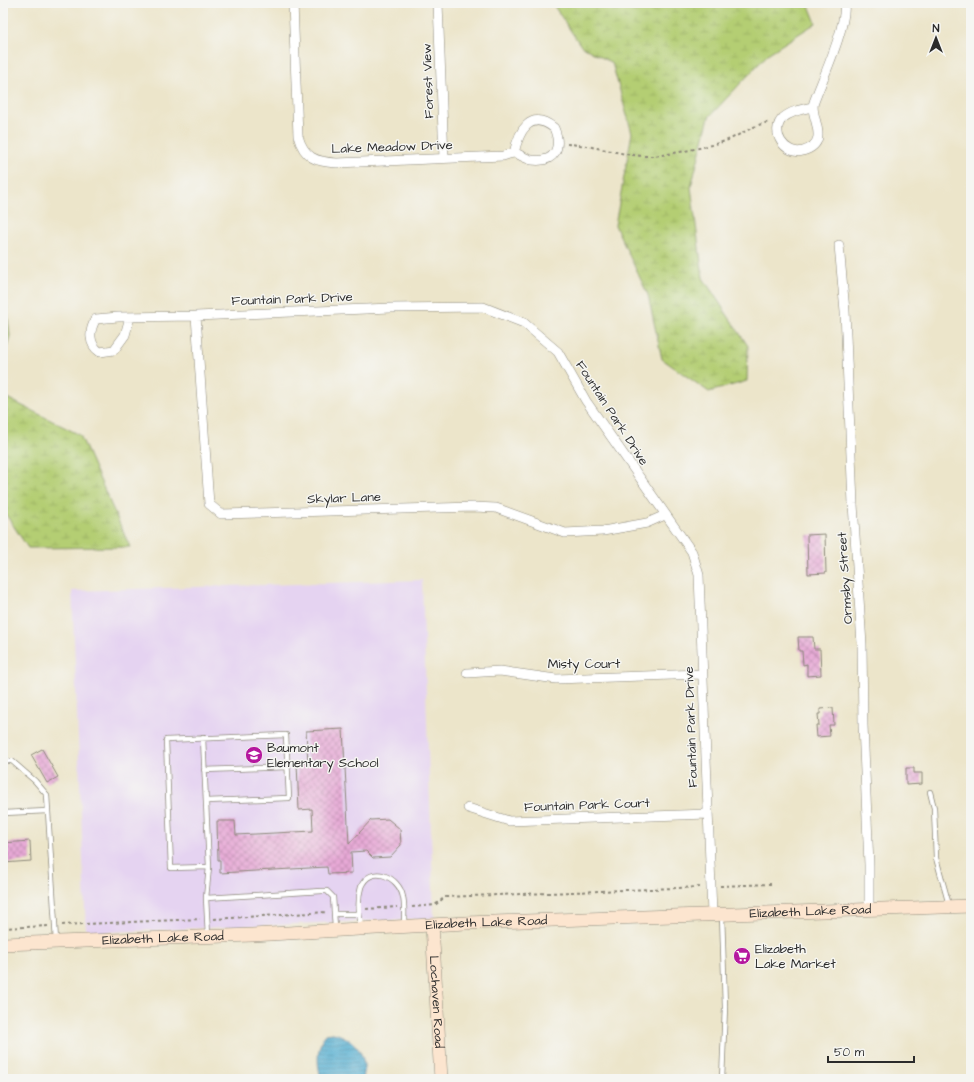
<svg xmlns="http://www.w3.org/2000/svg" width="974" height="1082" viewBox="0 0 974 1082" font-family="'Architects Daughter',sans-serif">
	<defs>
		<pattern id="wetland-marsh" width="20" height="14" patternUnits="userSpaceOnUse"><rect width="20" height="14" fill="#b4ce73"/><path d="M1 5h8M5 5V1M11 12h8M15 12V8" fill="none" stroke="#9bb164"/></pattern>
		<pattern id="water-rules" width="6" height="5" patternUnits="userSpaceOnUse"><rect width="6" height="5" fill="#52add0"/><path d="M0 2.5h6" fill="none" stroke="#448da9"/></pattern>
		<pattern id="building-cross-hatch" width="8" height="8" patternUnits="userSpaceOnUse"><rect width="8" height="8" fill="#e7a9d6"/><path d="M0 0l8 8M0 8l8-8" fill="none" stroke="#bb8aae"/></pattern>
	</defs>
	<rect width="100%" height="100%" fill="#f6f6f2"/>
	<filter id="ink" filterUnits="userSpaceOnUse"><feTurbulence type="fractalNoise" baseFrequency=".025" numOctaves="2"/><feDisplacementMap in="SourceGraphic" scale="8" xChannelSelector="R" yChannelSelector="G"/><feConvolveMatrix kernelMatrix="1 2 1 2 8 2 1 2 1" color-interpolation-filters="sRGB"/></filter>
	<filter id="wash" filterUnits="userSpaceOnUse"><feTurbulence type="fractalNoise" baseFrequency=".012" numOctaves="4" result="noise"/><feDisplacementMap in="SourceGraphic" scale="16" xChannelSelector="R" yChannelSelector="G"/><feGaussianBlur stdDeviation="0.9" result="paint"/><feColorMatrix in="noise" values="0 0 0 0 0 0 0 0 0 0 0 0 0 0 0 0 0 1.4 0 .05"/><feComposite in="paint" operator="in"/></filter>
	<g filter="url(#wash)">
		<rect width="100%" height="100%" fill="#ece5ca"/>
		<path fill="#e5d3f1" d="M422,580L434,918L86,933L72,591Z"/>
		<path fill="url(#wetland-marsh)" stroke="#707c4f" d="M552,3H808L816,23L769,53L709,117L691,187L703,278L748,346L747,381L709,392L662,359L648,295L615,225L632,133L612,63L581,46Z
			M3,273L10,336L3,360Z
			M3,396L80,435L130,547L28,548L3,510Z"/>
		<path fill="url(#water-rules)" stroke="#3e6c7e" d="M333,1033C356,1038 368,1056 363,1079H321C317,1065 316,1046 326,1034Z"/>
		<g id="blocks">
			<path fill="url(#building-cross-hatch)" d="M825,534L826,573L808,574L807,535Z
				M798,637H813L814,649H820L821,675L807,676V664L803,665L802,651H799Z
				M833,708L834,725H829L830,736L817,737L816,725H819L818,714H820V709Z
				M343,729L349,844L371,820L388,819L400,829L401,845L390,857L373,858L366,851L351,852L352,873L328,874L327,867L220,873V860H218L217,821H235L236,835L313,831L312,809L299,810L297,763L308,762L306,731Z
				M42,749L58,777L47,783L31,755Z
				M906,768H914V773H922V784L906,785Z
				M30,841L31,861L3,863V843Z"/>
		</g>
	</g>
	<g filter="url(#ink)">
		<use href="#blocks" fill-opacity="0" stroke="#8c887a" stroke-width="1"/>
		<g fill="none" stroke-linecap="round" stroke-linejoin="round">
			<defs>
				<path id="lane" d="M203,738L209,867L206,898
					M3,761H12L35,781L47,795L56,941
					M204,770L288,767
					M930,792L934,808L936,858L949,905
					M206,801L289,798L286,735L166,740L171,868L209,867
					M3,813L48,811
					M335,914H359
					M722,915L725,1007L722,1079
					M361,927C359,914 357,900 361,887C370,864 399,876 403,897C405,905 404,916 404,924
					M208,935L206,898L322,891H327L333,897L335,928"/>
				<path id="street" d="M293,3L298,136C304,158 316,162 337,163L503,156C506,155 511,153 515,153C521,155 526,159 532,160C556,163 562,147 554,128C530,109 519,131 514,153
					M438,3L444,158
					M812,107C803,109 791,111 783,118C769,131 785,156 803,151C833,142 808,116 814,102C822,80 848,24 844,3
					M839,245L845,311L853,504L862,645L863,725L869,865V910
					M196,316L209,504L221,514L474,507L496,508L565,533L603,531L647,523L665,515
					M130,317L125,335L114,350L100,352C88,344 89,330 96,319L118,317L196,316L391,308L483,307L524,323L558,352L586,401L692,552L699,575L712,914
					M467,673L500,671L556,679L702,674
					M468,808L509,821L708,814"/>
				<g id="secondary">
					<path id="s1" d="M432,925L441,1079"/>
					<path id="s2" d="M3,944L252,935L466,923L971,906"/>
				</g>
			</defs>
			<use href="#lane" stroke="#8c887a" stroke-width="6"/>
			<use href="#street" stroke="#8c887a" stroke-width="10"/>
			<use href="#secondary" stroke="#8c887a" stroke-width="14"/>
			<path stroke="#8c887a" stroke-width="2" stroke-dasharray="3 3" stroke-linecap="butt" d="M567,144C596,145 624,157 652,156C669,155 712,146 728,140C742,134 755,124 770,122
				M720,886L771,884
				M412,907L435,905L445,897L702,887
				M366,909L397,907
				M214,919L327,912
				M62,925L200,919
				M3,928L48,926"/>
			<use href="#lane" stroke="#fff" stroke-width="4.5"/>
			<use href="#street" stroke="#fff" stroke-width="9"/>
			<use href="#secondary" stroke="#fce5cf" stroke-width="13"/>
		</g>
	</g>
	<defs>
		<symbol id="school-disc" viewBox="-11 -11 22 22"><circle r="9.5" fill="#b5179e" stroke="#f6f6f2"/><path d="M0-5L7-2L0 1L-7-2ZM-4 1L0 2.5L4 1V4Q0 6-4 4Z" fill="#fff"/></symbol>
		<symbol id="supermarket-disc" viewBox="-11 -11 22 22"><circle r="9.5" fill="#b5179e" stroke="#f6f6f2"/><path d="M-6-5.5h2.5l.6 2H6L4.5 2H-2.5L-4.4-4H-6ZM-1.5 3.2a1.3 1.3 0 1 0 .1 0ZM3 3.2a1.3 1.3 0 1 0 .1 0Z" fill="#fff"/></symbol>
	</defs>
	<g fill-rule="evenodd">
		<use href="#school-disc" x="244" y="745" width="20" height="20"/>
		<use href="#supermarket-disc" x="732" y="946" width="20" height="20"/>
	</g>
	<g text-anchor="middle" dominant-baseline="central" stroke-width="3" stroke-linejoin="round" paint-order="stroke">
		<g font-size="13" fill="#2b2b2b" stroke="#f6f6f2">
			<text transform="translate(428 81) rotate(-92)">Forest View</text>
			<text transform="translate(392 147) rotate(-2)">Lake Meadow Drive</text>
			<text transform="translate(292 299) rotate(-2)">Fountain Park Drive</text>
			<text transform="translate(612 413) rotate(57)">Fountain Park Drive</text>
			<text transform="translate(344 498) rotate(-2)">Skylar Lane</text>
			<text transform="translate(845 578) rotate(-94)">Ormsby Street</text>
			<text x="584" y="664">Misty Court</text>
			<text transform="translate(691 727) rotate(-92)">Fountain Park Drive</text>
			<text transform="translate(587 805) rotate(-2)">Fountain Park Court</text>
			<text stroke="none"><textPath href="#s2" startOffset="808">Elizabeth Lake Road</textPath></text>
			<text stroke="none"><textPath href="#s2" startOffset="484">Elizabeth Lake Road</textPath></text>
			<text stroke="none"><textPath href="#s2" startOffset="160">Elizabeth Lake Road</textPath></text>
			<text stroke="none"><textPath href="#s1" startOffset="77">Lochaven Road</textPath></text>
		</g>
		<g font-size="13" fill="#2b2b2b" stroke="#f6f6f2" text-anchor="start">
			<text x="267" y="748">Baumont<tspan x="267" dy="15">Elementary School</tspan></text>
			<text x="755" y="949">Elizabeth<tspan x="755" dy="15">Lake Market</tspan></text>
		</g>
	</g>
	<rect width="974" height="1082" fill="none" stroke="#f6f6f2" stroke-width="16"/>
	<g transform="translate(936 38)" stroke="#f6f6f2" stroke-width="3" paint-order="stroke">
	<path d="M0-3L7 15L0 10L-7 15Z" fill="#2b2b2b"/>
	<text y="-6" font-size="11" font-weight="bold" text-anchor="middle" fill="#2b2b2b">N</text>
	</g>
	<path d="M828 1056v6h86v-6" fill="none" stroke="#2b2b2b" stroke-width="2"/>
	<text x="834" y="1056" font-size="12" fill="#2b2b2b" stroke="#f6f6f2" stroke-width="3" paint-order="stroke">50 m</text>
</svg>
